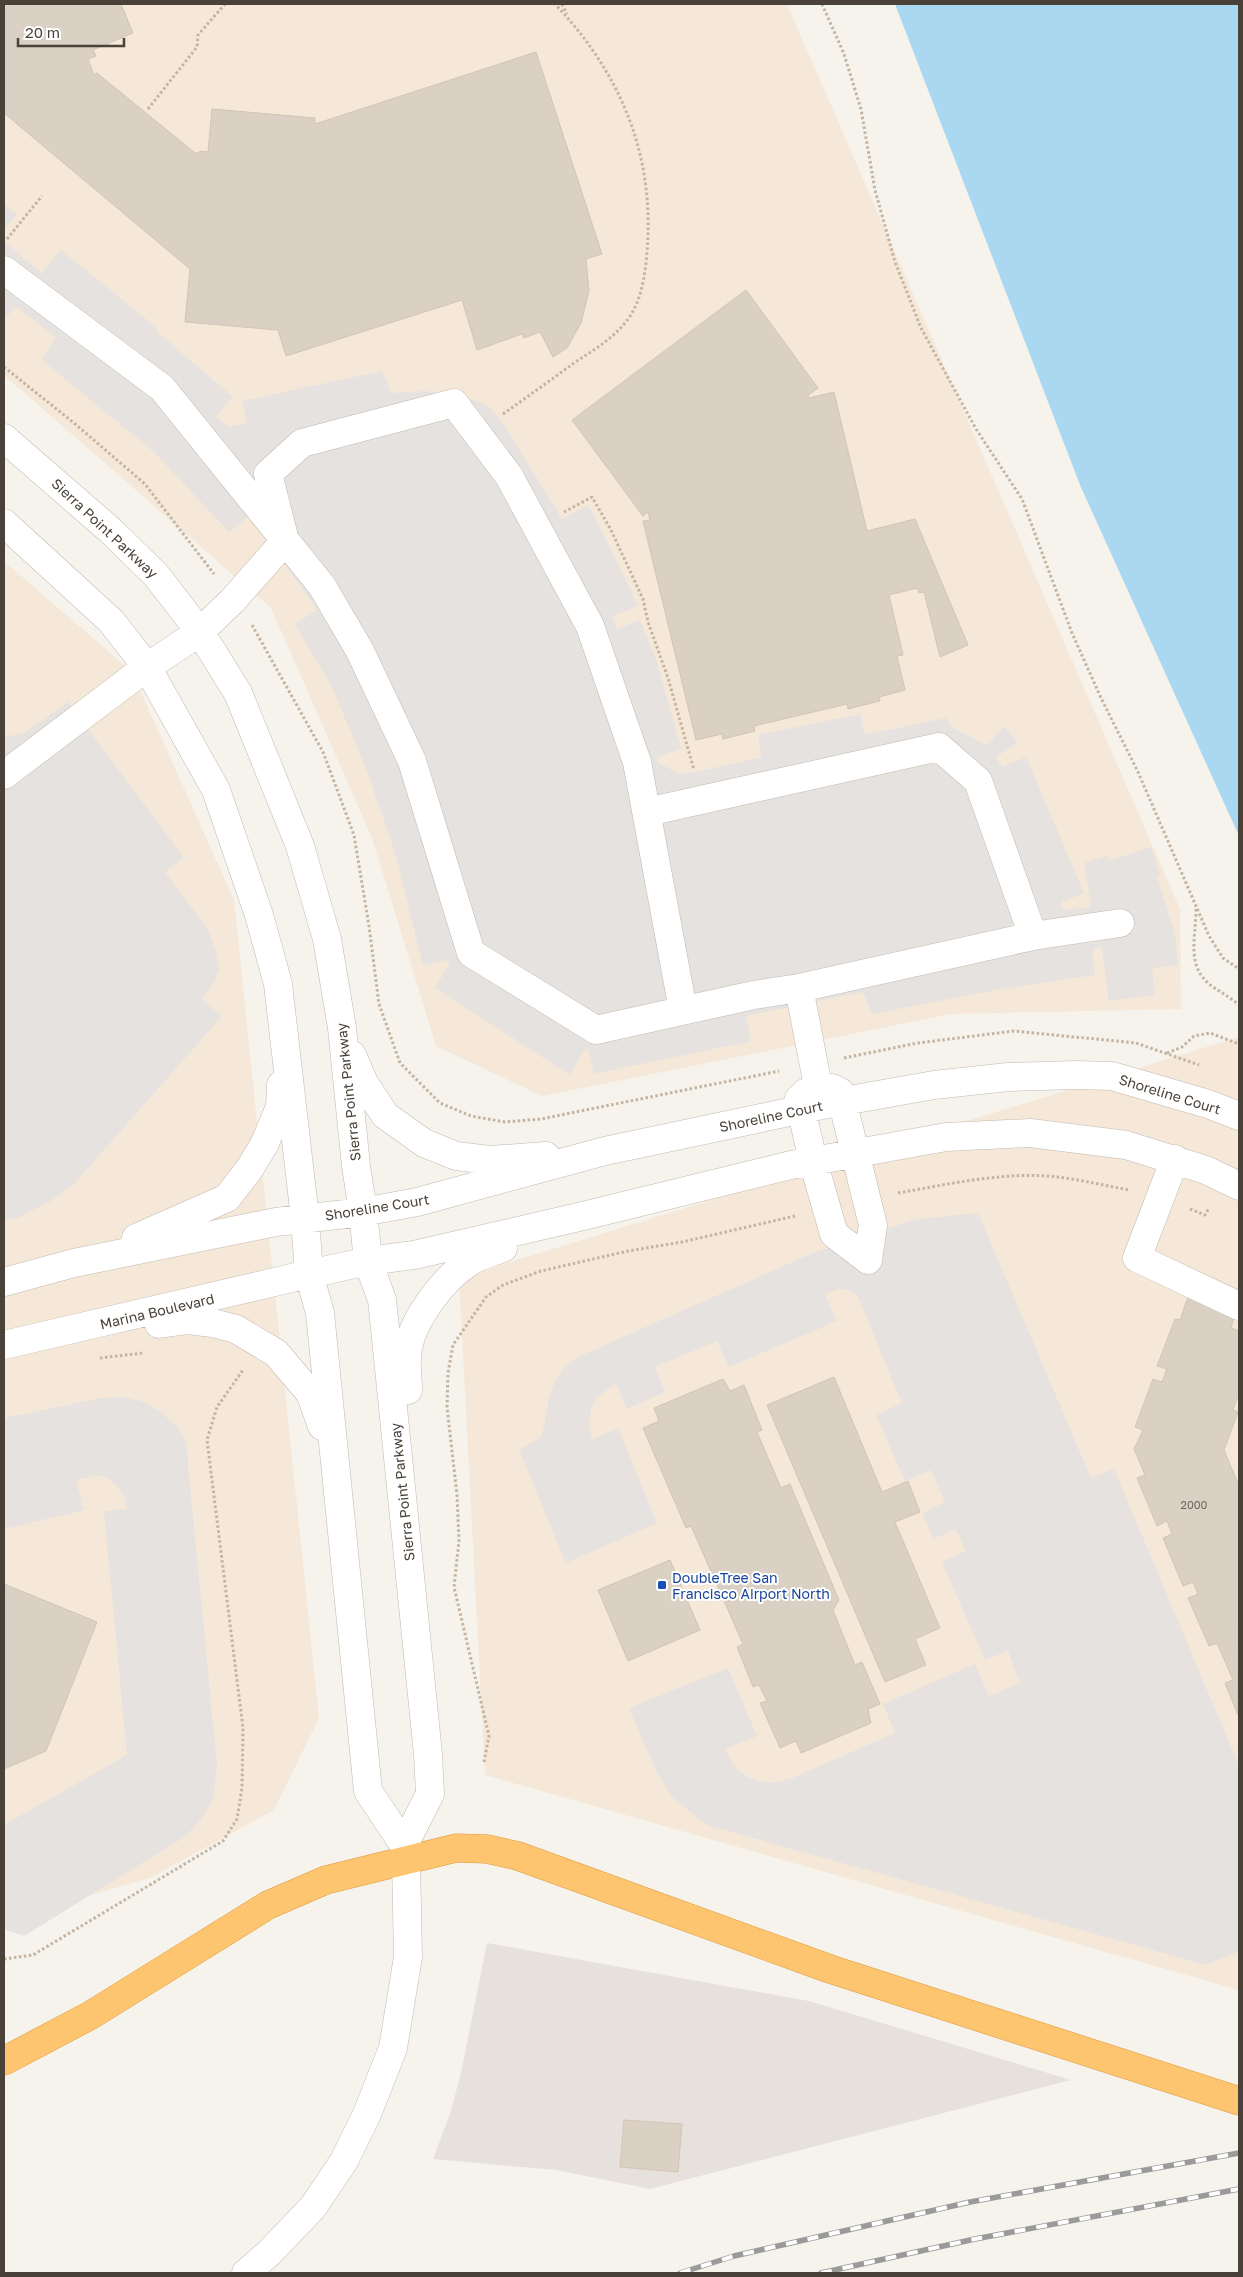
<svg xmlns="http://www.w3.org/2000/svg" width="1243" height="2277" viewBox="0 0 1243 2277" font-family="'Golos Text',sans-serif">
	<rect width="100%" height="100%" fill="#f6f2ec"/>
	<path fill="#f6e8d8" d="M4,4H787L1180,909L1181,1009L951,1014L542,1096L436,1046L372,838L271,608L4,375Z
		M4,561L132,672L234,900L319,1718L274,1810L150,1878L4,1920Z
		M1239,1037V1990L485,1775L459,1278Z"/>
	<path fill="#e6e1dd" d="M487,1943L809,2001L1071,2080L650,2189L556,2170L433,2159L450,2114L461,2073Z"/>
	<path fill="#e5e2e0" d="M4,204L17,215L4,229Z
		M4,242L42,273L61,250L157,328L156,331L233,397L216,416L220,421L229,426L244,424L247,421L242,401L382,371L391,393L426,391L478,401L490,408L505,426L562,519L588,505L601,529L638,606L612,616L617,629L640,620L657,662L681,749L657,757L658,763L678,773H691L762,757L758,735L860,714L865,735L946,718L953,728L985,744L989,743L1004,726L1018,742L996,757L1002,767L1026,757L1084,893L1062,902L1061,907L1064,910L1089,907L1091,904L1084,863L1107,856L1110,861L1151,847L1160,875L1157,877L1175,934L1178,965L1152,968L1155,995L1109,1001L1102,950L1100,947L1095,949L1092,953L1095,975L1001,989L872,1014L863,992L746,1016L751,1041L594,1074L588,1050L585,1049L570,1075L435,988L450,963L446,960L423,966L395,852L367,771L332,687L295,624L317,610L250,515L229,532L154,452L41,359L56,338L16,306L4,320Z
		M68,702L184,858L165,872L209,931L216,952L219,968L215,981L202,999L222,1016L74,1184L49,1202L20,1217L4,1221V737L24,733Z
		M978,1213L1091,1478L1114,1469L1239,1766V1951L1206,1965L707,1825L673,1798L656,1771L629,1708L728,1668L757,1736L725,1749L734,1766L747,1777L769,1783L790,1779L895,1733L883,1704L975,1664L989,1696L1020,1683L1008,1651L985,1660L942,1562L966,1551L956,1529L933,1539L923,1513L945,1502L931,1470L905,1481L876,1415L902,1403L858,1297L849,1290L837,1289L825,1295L837,1321L729,1367L717,1341L655,1367L665,1392L627,1409L616,1384L597,1397L591,1409L589,1423L592,1440L618,1428L657,1523L566,1563L519,1450L542,1436L549,1399L554,1384L563,1369L578,1357L813,1253L917,1219Z
		M123,1397L144,1402L163,1414L179,1429L186,1443L217,1765L213,1799L201,1819L186,1836L24,1936L4,1929V1825L127,1755L104,1511L127,1509L124,1495L116,1485L106,1477L95,1476L76,1480L84,1510L4,1529V1418L101,1398Z"/>
	<path fill="#aad8f1" d="M895,4H1239V836L1080,485Z"/>
	<path fill="#dad0c4" stroke="#d2c5b4" d="M4,4H121L133,33L93,50L96,56L88,59L94,75L97,73L195,153H199L200,151L208,152L212,109L315,118V124L536,52L602,254L586,259L589,291L581,323L567,348L553,357L540,332L524,338L522,334L477,350L462,300L286,356L278,330L185,322L190,269L4,113Z
		M746,290L818,388L808,395L809,398L834,392L867,531L915,519L968,645L940,657L924,592L919,593L917,588L889,595L903,655L897,656L905,690L879,697L880,701L848,709L847,704L754,726L755,731L723,739L722,734L696,740L643,521L650,520L648,512L643,516L572,420Z
		M1189,1294L1229,1309L1226,1316L1234,1318L1231,1328L1239,1331V1398H1237L1233,1410L1238,1412L1224,1450L1239,1486L1238,1715L1225,1683L1233,1680L1217,1643L1209,1646L1188,1598L1198,1594L1193,1582L1183,1586L1163,1538L1172,1534L1167,1521L1157,1526L1137,1478L1145,1475L1134,1449L1143,1430L1135,1427L1153,1379L1162,1382L1167,1369L1157,1366L1175,1319L1180,1320Z
		M834,1377L882,1492L908,1481L920,1512L895,1522L940,1628L915,1639L926,1665L885,1682L767,1405Z
		M723,1379L730,1391L744,1385L762,1430L757,1432L781,1488L790,1484L839,1600L833,1610L855,1665L862,1662L880,1704L868,1709L871,1723L801,1753L796,1741L780,1748L760,1703L767,1701L759,1685L753,1687L737,1647L743,1644L691,1526L686,1528L643,1428L659,1421L654,1408Z
		M670,1560L700,1630L628,1661L598,1590Z
		M4,1584L97,1622L46,1751L4,1769Z
		M624,2120L682,2124L678,2172L620,2167Z"/>
	<g fill="none" stroke-linecap="round" stroke-linejoin="round">
		<defs>
			<path id="minor" d="M4,270L162,388L322,586L360,651L412,761L471,953L596,1030L754,995L799,988L817,1081
				M4,438L111,531L156,575L200,632L238,693L300,846L327,939L342,1028L356,1166L363,1212L368,1261L382,1300L383,1309L428,1754L430,1794L404,1845
				M4,523L111,621L147,667L216,790L259,915L278,984L305,1218L309,1274L320,1313L368,1791L404,1845L406,1860L408,1957L393,2048L367,2114L344,2161L313,2207L269,2253L246,2273
				M283,533L268,474L302,443L454,403L509,476L590,626L637,762L683,1010
				M4,775L147,667L200,632L233,600L285,541
				M647,812L939,747L978,781L1033,936L799,988
				M1033,936L1120,923
				M352,1055L364,1083L385,1115L424,1143L456,1156L490,1160L546,1156
				M832,1088L840,1092L873,1225L868,1260
				M805,1093L799,1099L813,1161L834,1234L868,1260
				M1175,1159L1137,1258L1239,1306
				M136,1238L227,1198L250,1168L264,1145L280,1107L281,1085
				M4,1282L74,1263L276,1222L363,1212L417,1202L605,1151L827,1104L934,1085L1008,1077L1077,1075L1112,1076L1208,1104L1239,1116
				M159,1324L188,1320L213,1323L236,1329L276,1353L310,1393L322,1426
				M4,1345L309,1274L368,1261L414,1255L583,1216L791,1165L946,1137L1030,1133L1126,1145L1206,1170L1239,1186
				M408,1390C408,1379 406,1367 407,1355C410,1322 443,1278 471,1261C480,1255 493,1252 503,1248"/>
			<path id="highway" d="M4,2061L91,2015L268,1905L326,1880L456,1848L487,1849L518,1856L830,1969L1239,2101"/>
		</defs>
		<use href="#minor" stroke="#c1b9ae" stroke-width="29"/>
		<use href="#highway" stroke="#dd993e" stroke-width="29"/>
		<path stroke="#c3b49f" stroke-width="3" stroke-dasharray="2.5 2.5" stroke-linecap="butt" d="M562,4L567,14
			M822,4L844,54L861,109L875,190L895,262L921,328L976,429L1022,499L1072,633L1101,698L1138,772L1209,936L1223,958L1239,969
			M148,109L197,47L198,35L225,4
			M7,239L42,196
			M4,367L74,423L145,484L214,574
			M503,414C527,397 551,380 574,363C592,351 611,340 625,323C641,304 645,277 647,252C655,155 621,74 555,4
			M564,512L592,497L611,530L643,599L648,622L668,678L694,770
			M252,625L323,752L354,835L369,926L379,1004L400,1063L440,1103L471,1116L505,1122L541,1119L779,1071
			M1196,909C1196,939 1185,967 1213,987C1222,993 1231,998 1239,1005
			M1167,1053L1182,1047L1194,1036L1210,1033L1239,1044
			M844,1058L918,1043L1014,1031L1136,1043L1199,1065
			M898,1193C950,1184 1005,1171 1058,1177C1082,1180 1106,1186 1130,1190
			M1190,1209L1205,1215L1209,1208
			M100,1358L143,1353
			M484,1762L489,1736L454,1587L459,1541L457,1495L447,1407L448,1373L453,1345L486,1297L503,1285L541,1271L628,1251L682,1242L795,1216
			M4,1959L33,1955L223,1841L237,1819L242,1788L243,1728L207,1440L217,1407L243,1370"/>
		<use href="#minor" stroke="#fff" stroke-width="28"/>
		<use href="#highway" stroke="#fdc570" stroke-width="28"/>
		<defs>
			<path id="rail" d="M680,2273L734,2256L970,2202L1239,2153
				M821,2273L975,2239L1239,2189"/>
		</defs>
		<use href="#rail" stroke="#9a9a9a" stroke-width="5.5"/>
		<use href="#rail" stroke="#fff" stroke-width="4" stroke-dasharray="11" stroke-linecap="butt"/>
	</g>
	<rect fill="#1a4fb4" stroke="#fff" stroke-width="2" x="657" y="1580" width="10" height="10" rx="2.5"/>
	<g text-anchor="middle" dominant-baseline="central" stroke-width="4" stroke-linejoin="round" paint-order="stroke">
		<g font-size="11" fill="#6e665c">
			<text x="1194" y="1504">2000</text>
		</g>
		<g font-size="14" fill="#4a4239" stroke="#fff">
			<text transform="translate(105 528) rotate(43)">Sierra Point Parkway</text>
			<text transform="translate(348 1092) rotate(-96)">Sierra Point Parkway</text>
			<text transform="translate(1170 1094) rotate(17)">Shoreline Court</text>
			<text transform="translate(771 1116) rotate(-12)">Shoreline Court</text>
			<text transform="translate(377 1207) rotate(-9)">Shoreline Court</text>
			<text transform="translate(157 1311) rotate(-13)">Marina Boulevard</text>
			<text transform="translate(402 1492) rotate(-96)">Sierra Point Parkway</text>
		</g>
		<g font-size="14" fill="#164399" stroke="#fff" text-anchor="start">
			<text x="672" y="1577">DoubleTree San<tspan x="672" dy="16">Francisco Airport North</tspan></text>
		</g>
	</g>
	<rect width="1243" height="2277" fill="none" stroke="#4a4239" stroke-width="10"/>
	<path d="M18 38v8h106v-8" fill="none" stroke="#4a4239" stroke-width="2.5"/>
	<text x="25" y="38" font-size="15" fill="#4a4239" stroke="#ffffff" stroke-width="4" paint-order="stroke">20 m</text>
</svg>
